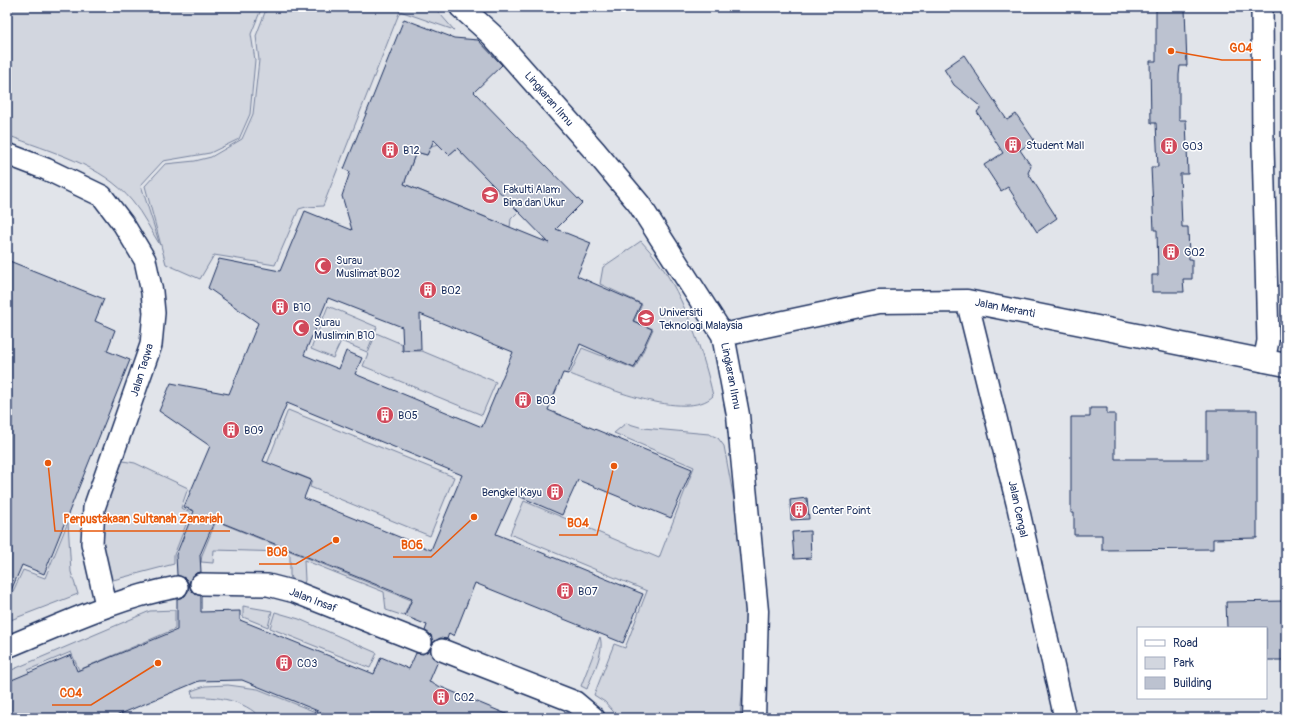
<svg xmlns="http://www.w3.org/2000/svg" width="1293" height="725" viewBox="0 0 1293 725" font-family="Pangolin,sans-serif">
	<rect width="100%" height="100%" fill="#f1f2f5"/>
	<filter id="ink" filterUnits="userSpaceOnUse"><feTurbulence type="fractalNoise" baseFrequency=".025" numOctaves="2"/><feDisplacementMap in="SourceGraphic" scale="8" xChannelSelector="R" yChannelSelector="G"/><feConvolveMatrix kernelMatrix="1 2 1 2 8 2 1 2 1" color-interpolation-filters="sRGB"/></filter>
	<g filter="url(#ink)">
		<path fill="#e1e4ea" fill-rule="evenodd" d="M7,7H1286V718H7ZM1138,628H1266V698H1138Z"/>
		<path fill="#d2d6df" stroke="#76829e" d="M7,7H262L251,34L255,60L250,114L239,139L210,153L163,161L141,185L160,245C151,231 143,214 132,201C102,164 50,152 7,135Z
			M267,7H372L374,9L378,7H434L454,30L400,11L323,206L306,207L299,209L275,265L214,255L200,279L166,264L145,186L165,164L195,161L211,157L242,139L253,114L259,60L256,36Z
			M438,144L449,155L457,148L519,211L511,219L510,227L404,184L416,152L427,155L431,146Z
			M641,241C647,248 654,255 659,263C683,294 705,357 713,396C687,422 601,386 570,374L582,348L635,369L653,329L634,321L642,304L600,284L603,267Z
			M328,306L377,327L367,352L341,341L333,358L311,349Z
			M376,333L402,344V351H422L496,382L482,415L363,366Z
			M288,410L454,477L430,536L310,487L312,480L292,472L289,479L265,469Z
			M626,423L643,428L709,434L718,438L724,446L741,538L746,600V648L740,718H619L605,702L594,695L614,644L625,648L647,591L510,534L524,501L659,558L694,467L614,433Z
			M123,461L135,463L188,488L181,508L191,512L174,555V564L113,580L110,579L101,545L103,505Z
			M216,521L411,600L404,616L386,610L384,592L304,560L305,580L304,584L292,582L290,575V555L285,552L214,550L213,563L201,562L202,555Z
			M68,522L71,572L78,594L8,621L7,604L23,570L45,578Z
			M243,606L272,611L268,627L243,617Z
			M175,610V629L79,670L71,652L28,670L31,677L13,684L7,672L150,611Z
			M275,612L299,619L377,653L370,668L270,628Z
			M600,637C605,653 592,674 587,689L581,686Z
			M228,685L258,689L318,713L316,718H261C244,700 217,696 193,697L191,691L205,686Z"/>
		<path fill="#bcc2d0" stroke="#1b2f5e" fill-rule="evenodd" d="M1156,7L1185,8L1187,66H1180L1179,75V120H1186L1188,174H1180L1182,227H1188L1189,259H1192V279H1183L1184,292H1152V275H1158L1157,230H1154L1151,167H1158L1156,123H1151L1150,61H1156Z
			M404,19L454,38L478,40L502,65L474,92L582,203L556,229L591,243L577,276L641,304L633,321L652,329L634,368L580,344L568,374L563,373L548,410L692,469L671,518L578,480L562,515L514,494L496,534L643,594L623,643L475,583L454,636L449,633L447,639L440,638L433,643L431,635L425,631L427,625L405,616L412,599L215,520L200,555L201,572L196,573L191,578L189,583L191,590L195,594L201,596V612L240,611V620L374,674L381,657L409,669L416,653L423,654L430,649L432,657L438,661L429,682L516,718H335L242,680L199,681L111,718H7V682L71,655L77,671L177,630V599L185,596L188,591L189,585L186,579L177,575L176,555L194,511L184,507L210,446L159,411L171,383L229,394L258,323L208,288L219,259L280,271L305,211L352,230L342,196L350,172L344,169ZM434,140L449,155L457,148L549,243L404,184L416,152L427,155ZM328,298L402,327L403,351L421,350L420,314L513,352L482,427L355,374L362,358L346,351L339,369L304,355ZM287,403L462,475L431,550L304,498L311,480L263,461Z
			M964,55L1007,120L1016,114L1034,140L1020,150L1031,166L1028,173L1057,218L1037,232L1008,187L1001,191L984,165L1003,153L977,112L981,107L954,85L944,69Z
			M7,260L104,299L95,321L115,330L107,351L130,360L44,574L22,565L7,600Z
			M1090,408H1107V414H1115V459H1207V410H1257V538L1213,539V549L1102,550V535H1074V513H1071V417H1090Z
			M807,498L809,519L791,520L790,500Z
			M810,531L811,558L794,559L792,532Z
			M1286,601V660H1266V628H1227L1226,602Z"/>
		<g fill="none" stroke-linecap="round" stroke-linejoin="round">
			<defs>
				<path id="minor" d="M1262,7L1263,146L1268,341L1264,361
					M7,154L46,169L102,196L124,225L145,260L152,292L154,313L151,345L94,508L92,543L106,605
					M967,301L1017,503L1065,718
					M201,584L268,585L295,592L421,642
					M7,647C63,624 117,598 177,587
					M442,650L575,702L594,718"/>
				<path id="tertiary" d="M461,7L492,35L594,150L639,204L723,335L738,415L757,611L754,718
					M723,335L878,302L967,301L1286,365"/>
			</defs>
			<use href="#minor" stroke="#1b2f5e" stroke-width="24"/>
			<use href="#tertiary" stroke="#1b2f5e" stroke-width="25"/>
			<use href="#minor" stroke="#fff" stroke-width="21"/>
			<use href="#tertiary" stroke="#fff" stroke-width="22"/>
		</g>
	</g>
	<defs>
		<symbol id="building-disc" viewBox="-11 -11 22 22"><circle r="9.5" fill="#d1495b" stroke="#fff"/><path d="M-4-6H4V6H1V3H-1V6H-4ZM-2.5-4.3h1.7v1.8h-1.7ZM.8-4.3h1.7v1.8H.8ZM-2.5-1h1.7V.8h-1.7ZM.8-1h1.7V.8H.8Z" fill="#fff"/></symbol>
		<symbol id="university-disc" viewBox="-11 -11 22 22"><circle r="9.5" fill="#d1495b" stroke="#fff"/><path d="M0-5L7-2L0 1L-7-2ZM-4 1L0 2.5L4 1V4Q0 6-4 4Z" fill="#fff"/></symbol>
		<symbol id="mosque-disc" viewBox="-11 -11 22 22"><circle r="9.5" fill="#d1495b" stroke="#fff"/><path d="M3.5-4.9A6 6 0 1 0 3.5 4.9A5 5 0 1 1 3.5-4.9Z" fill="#fff"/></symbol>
	</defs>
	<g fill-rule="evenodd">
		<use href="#building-disc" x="1003" y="135" width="20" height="20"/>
		<use href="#building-disc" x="1159" y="136" width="20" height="20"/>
		<use href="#building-disc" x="380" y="140" width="20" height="20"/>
		<use href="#university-disc" x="480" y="185" width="20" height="20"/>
		<use href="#building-disc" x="1161" y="242" width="20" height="20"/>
		<use href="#mosque-disc" x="313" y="256" width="20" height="20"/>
		<use href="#building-disc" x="418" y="280" width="20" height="20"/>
		<use href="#building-disc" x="270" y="297" width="20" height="20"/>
		<use href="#university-disc" x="636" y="308" width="20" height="20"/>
		<use href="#mosque-disc" x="291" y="318" width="20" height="20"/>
		<use href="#building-disc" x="513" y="390" width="20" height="20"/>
		<use href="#building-disc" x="375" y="405" width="20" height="20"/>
		<use href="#building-disc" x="221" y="420" width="20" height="20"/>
		<use href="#building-disc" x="545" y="482" width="20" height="20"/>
		<use href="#building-disc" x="789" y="500" width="20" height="20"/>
		<use href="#building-disc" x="555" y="581" width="20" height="20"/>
		<use href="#building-disc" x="274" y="653" width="20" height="20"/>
		<use href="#building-disc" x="431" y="687" width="20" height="20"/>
	</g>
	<g text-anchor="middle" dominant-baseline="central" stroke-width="3" stroke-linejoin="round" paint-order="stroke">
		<g font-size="11" fill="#1b2f5e" stroke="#fff">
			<text transform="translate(549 99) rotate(49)">Lingkaran Ilmu</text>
			<text transform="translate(1005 308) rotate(11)">Jalan Meranti</text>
			<text transform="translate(142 370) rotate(-73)">Jalan Taqwa</text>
			<text transform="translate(731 376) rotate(79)">Lingkaran Ilmu</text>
			<text transform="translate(1018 509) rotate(78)">Jalan Cengal</text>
			<text transform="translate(313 600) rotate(21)">Jalan Insaf</text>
		</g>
		<g font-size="11" fill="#1b2f5e" stroke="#fff" text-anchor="start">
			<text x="1026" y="145">Student Mall</text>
			<text x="1182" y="146">G03</text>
			<text x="403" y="150">B12</text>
			<text x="503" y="189">Fakulti Alam<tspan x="503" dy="13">Bina dan Ukur</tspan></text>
			<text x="1184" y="252">G02</text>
			<text x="336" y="260">Surau<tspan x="336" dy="13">Muslimat B02</tspan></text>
			<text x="441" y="290">B02</text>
			<text x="293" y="307">B10</text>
			<text x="659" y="312">Universiti<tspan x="659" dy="13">Teknologi Malaysia</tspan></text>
			<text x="314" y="322">Surau<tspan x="314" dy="13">Muslimin B10</tspan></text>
			<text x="536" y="400">B03</text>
			<text x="398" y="415">B05</text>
			<text x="244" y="430">B09</text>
			<text x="542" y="492" text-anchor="end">Bengkel Kayu</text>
			<text x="812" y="510">Center Point</text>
			<text x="578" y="591">B07</text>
			<text x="297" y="663">C03</text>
			<text x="454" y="697">C02</text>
		</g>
	</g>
	<path fill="none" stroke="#e8590c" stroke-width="1.5" d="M1171 51L1222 60H1261M48 463L55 531H230M614 466L597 535H559M474 517L431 557H393M336 540L296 564H259M158 663L91 705H52"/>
	<g fill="#e8590c" stroke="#fff" stroke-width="1.5">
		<circle cx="1171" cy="51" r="4"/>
		<circle cx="48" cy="463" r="4"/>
		<circle cx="614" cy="466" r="4"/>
		<circle cx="474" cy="517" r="4"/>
		<circle cx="336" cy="540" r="4"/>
		<circle cx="158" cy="663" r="4"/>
	</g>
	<g font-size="12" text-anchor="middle" font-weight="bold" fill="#e8590c" stroke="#fff" stroke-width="3" stroke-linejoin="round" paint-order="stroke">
		<text x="1241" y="52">G04</text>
		<text x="143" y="523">Perpustakaan Sultanah Zanariah</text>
		<text x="578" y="527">B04</text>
		<text x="412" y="549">B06</text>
		<text x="277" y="556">B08</text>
		<text x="71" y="697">C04</text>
	</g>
	<rect width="1293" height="725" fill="none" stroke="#fff" stroke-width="24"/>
	<rect x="12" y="12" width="1269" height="701" fill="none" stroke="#1b2f5e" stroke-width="1.5" filter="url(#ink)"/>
	<rect x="1137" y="627" width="130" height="72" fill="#ffffff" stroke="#a4acbf"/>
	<rect x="1145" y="640" width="20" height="6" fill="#ffffff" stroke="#a4acbf"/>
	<text x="1173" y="647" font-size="12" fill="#1b2f5e">Road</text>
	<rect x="1145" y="657" width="20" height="12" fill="#d2d6df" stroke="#a4acbf"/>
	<text x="1173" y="667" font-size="12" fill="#1b2f5e">Park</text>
	<rect x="1145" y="677" width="20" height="12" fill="#bcc2d0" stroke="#a4acbf"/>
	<text x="1173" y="687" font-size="12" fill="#1b2f5e">Building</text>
</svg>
